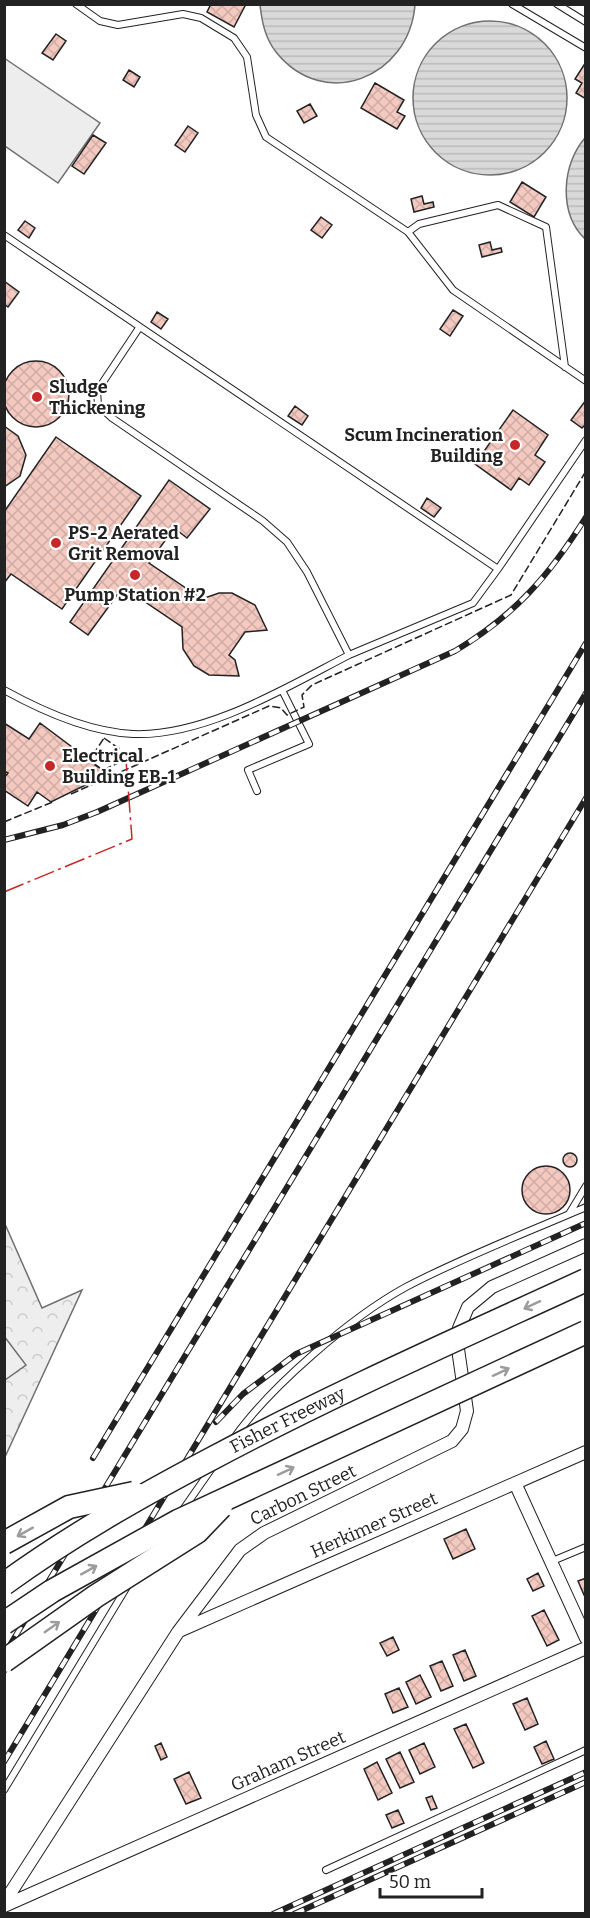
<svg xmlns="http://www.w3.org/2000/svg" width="590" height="1918" viewBox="0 0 590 1918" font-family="Bitter,serif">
	<defs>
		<pattern id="park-crowns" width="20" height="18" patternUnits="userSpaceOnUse" patternTransform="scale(1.5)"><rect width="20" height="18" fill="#eee"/><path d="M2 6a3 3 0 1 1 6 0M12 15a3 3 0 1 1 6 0" fill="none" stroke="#ccc"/></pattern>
		<pattern id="water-rules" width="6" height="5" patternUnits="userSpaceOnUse" patternTransform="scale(1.5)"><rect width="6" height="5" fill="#d9d9d9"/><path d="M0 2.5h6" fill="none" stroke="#bababa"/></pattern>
		<pattern id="building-cross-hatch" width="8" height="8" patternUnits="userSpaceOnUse" patternTransform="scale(1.5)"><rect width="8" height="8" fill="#f3c9c0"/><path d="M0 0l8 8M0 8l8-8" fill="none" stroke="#d0aca5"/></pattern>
	</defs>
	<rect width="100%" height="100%" fill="#fff"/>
	<path fill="url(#park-crowns)" stroke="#6f6f6f" stroke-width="1.5" d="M5,1224L42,1308L82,1290L5,1457Z"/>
	<path fill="#eee" stroke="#6f6f6f" stroke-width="1.5" d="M4,1336L26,1365L5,1380H4Z"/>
	<path fill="#ededed" stroke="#6f6f6f" stroke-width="1.5" d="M4,58L100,123L58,183L5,146Z"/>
	<path fill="url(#water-rules)" stroke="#6f6f6f" stroke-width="1.5" d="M260,5V4L415,5C409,78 324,112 276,52C265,38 262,22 260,5Z
		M413 98a77 77 0 1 1 154 0a77 77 0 1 1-154 0Z
		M585,138V239C558,213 562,164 585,138Z"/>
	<path fill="url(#building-cross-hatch)" stroke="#222" stroke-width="1.5" d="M211,4H246L234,27L207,12Z
		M56,34L66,41L53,60L42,53Z
		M584,65L586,66V99L576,93L582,83L575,79Z
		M129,70L140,77L134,87L123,80Z
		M375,83L404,100L397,112L405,116L397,129L361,108Z
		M310,104L317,116L304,123L297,111Z
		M188,126L198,133L185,152L175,145Z
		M93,135L106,143L84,174L72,166Z
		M522,182L546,197L534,217L510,202Z
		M422,196L424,204L433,202L434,207L414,212L411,199Z
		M321,217L332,225L322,238L311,230Z
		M25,221L35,228L29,238L18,230Z
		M490,242L492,250L501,248L502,252L482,257L479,245Z
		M4,281L19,292L8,307L4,304Z
		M453,310L463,316L450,336L440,329Z
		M157,312L168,319L161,329L151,322Z
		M3 394a33 33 0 1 1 66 0a33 33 0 1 1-66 0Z
		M586,400V424L582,428L571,420Z
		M295,406L308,416L302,425L288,416Z
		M513,410L548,435L535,455L545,462L529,485L519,478L511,490L475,464Z
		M4,426L18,436L26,455L20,476L4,487Z
		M56,437L141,496L62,609L11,574L4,583V512Z
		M169,480L210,509L187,538L174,528L149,563L202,599L219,593H232L255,605L267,630L245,632L229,655L235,660L239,676L209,675L194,666L183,649L182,627L123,587L88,635L70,622Z
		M427,498L441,508L434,517L421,508Z
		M4,723L29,739L40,723L108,774L51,802L37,792L28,806L4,790V778L8,773L4,771Z
		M563 1160a7 7 0 1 1 14 0a7 7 0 1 1-14 0Z
		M522 1190a24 24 0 1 1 48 0a24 24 0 1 1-48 0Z
		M466,1529L475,1549L453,1559L444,1539Z
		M538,1573L544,1586L533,1591L527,1579Z
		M586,1578V1594L584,1595L578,1581Z
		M544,1610L559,1640L547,1646L532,1616Z
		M393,1637L399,1650L387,1656L380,1643Z
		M465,1650L476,1676L464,1681L453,1655Z
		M442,1661L453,1686L441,1691L430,1666Z
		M420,1675L431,1697L416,1704L406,1682Z
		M399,1688L408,1707L393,1713L385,1694Z
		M527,1698L538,1724L525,1730L513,1704Z
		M466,1724L484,1763L473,1768L454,1729Z
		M546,1741L554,1759L542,1764L534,1747Z
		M161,1743L167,1757L161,1760L155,1746Z
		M424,1743L435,1767L420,1774L409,1750Z
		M400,1752L414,1782L400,1788L386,1759Z
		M377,1762L392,1793L378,1800L364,1769Z
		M189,1772L201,1798L186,1804L174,1779Z
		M432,1796L437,1808L431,1810L426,1798Z
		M398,1810L404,1823L392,1828L386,1815Z"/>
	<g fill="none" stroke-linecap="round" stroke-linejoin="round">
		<defs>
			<path id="service" d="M76,4L100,21L118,25L183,14L201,18L234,38L247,57L256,115L266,137L408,232L453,290L586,381
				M512,4L586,48
				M557,4L586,22
				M408,232L419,224L498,205L546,227L565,367
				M4,235L498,569L586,440
				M139,328L97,391L98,405L112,418L263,521L287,542L307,572L349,655L473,603L498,569
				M4,690C42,711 90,732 133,734C205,737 287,687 349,655
				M257,791L248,770L309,744L282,690
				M569,1214L586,1186
				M234,1438C270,1387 351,1317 406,1287C463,1257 526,1233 586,1207
				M182,1511L212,1468
				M550,1562L586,1547
				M4,1790L128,1585
				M326,1870L586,1750"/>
			<path id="minor" d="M515,1483L586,1638
				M179,1631L586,1452
				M4,1903L178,1632L240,1550L264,1533L452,1441L462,1429L467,1411L458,1349L459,1328L468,1307L492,1287L586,1245
				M4,1906L586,1648"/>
		</defs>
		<use href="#service" stroke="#222" stroke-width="8"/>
		<use href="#minor" stroke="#222" stroke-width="14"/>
		<use href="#service" stroke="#fff" stroke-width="6"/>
		<use href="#minor" stroke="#fff" stroke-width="12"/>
		<defs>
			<path id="rail" d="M4,840L63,825L97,812L455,651C515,615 549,576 586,517
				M216,1422L243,1394L296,1354L586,1223
				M93,1458L586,643
				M4,1655L586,693
				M4,1671L18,1648
				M4,1762L586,798
				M273,1914L586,1772
				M294,1914L586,1782"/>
		</defs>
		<use href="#rail" stroke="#222" stroke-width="6"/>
		<use href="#rail" stroke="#fff" stroke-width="4" stroke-dasharray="11" stroke-linecap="butt"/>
		<defs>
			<g id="motorway-bridge">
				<path d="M4,1543L69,1507L134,1493"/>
				<path id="s1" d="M4,1584C70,1536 139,1497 211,1459C333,1394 460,1338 586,1280"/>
				<path d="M4,1623L52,1591L178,1521L586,1332"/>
				<path d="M4,1661L96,1596L197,1532L221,1507"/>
			</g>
		</defs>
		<use href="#motorway-bridge" stroke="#222" stroke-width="25" stroke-linecap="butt"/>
		<use href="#motorway-bridge" stroke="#fff" stroke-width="22"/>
		<path stroke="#222" stroke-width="1.5" stroke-dasharray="8 3" stroke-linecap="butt" d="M104,738L131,757L103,770L89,761Z
			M71,794L269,706L281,708L287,715L304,707L302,695L312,685L511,595L586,471
			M4,822L55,801"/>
		<path stroke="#c62828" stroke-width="1.5" stroke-dasharray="21 4.5 3 4.5" stroke-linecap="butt" d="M4,892L132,839L126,760L107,753"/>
	</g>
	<defs><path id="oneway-shaft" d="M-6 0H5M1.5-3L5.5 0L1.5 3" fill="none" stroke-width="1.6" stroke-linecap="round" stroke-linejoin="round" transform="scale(1.5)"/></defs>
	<g stroke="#9c9c9c">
		<use href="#oneway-shaft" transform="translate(532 1305) rotate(155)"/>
		<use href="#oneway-shaft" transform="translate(501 1372) rotate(-25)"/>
		<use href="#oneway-shaft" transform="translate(286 1471) rotate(-25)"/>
		<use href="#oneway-shaft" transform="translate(25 1532) rotate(151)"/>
		<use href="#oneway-shaft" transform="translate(89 1570) rotate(-29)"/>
		<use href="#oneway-shaft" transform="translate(52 1627) rotate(-35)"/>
	</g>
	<g fill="#c62828" stroke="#fff" stroke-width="2">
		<circle cx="37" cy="397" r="6"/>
		<circle cx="515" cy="445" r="6"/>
		<circle cx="56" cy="543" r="6"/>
		<circle cx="135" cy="575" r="6"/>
		<circle cx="50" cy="766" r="6"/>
	</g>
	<g text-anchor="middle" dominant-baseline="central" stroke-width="4.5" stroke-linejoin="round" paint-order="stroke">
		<g font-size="18" font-weight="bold" fill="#222" stroke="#fff" text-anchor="start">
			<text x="49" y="387">Sludge<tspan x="49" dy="21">Thickening</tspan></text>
			<text x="503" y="435" text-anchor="end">Scum Incineration<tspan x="503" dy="21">Building</tspan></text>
			<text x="68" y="533">PS-2 Aerated<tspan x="68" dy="21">Grit Removal</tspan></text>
			<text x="135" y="595" text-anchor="middle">Pump Station #2</text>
			<text x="62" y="756">Electrical<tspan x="62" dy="21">Building EB-1</tspan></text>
		</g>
		<g font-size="18" fill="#222" stroke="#fff">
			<text stroke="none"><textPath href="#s1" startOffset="328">Fisher Freeway</textPath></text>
			<text transform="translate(303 1495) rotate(-26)">Carbon Street</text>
			<text transform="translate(374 1525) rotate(-24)">Herkimer Street</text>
			<text transform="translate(288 1761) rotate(-24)">Graham Street</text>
		</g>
	</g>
	<rect width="590" height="1918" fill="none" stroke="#222222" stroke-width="12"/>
	<path d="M380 1888v9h102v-9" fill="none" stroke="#222222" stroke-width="3"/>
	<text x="389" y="1888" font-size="18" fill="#222222" stroke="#ffffff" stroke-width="4.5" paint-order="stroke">50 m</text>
</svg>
